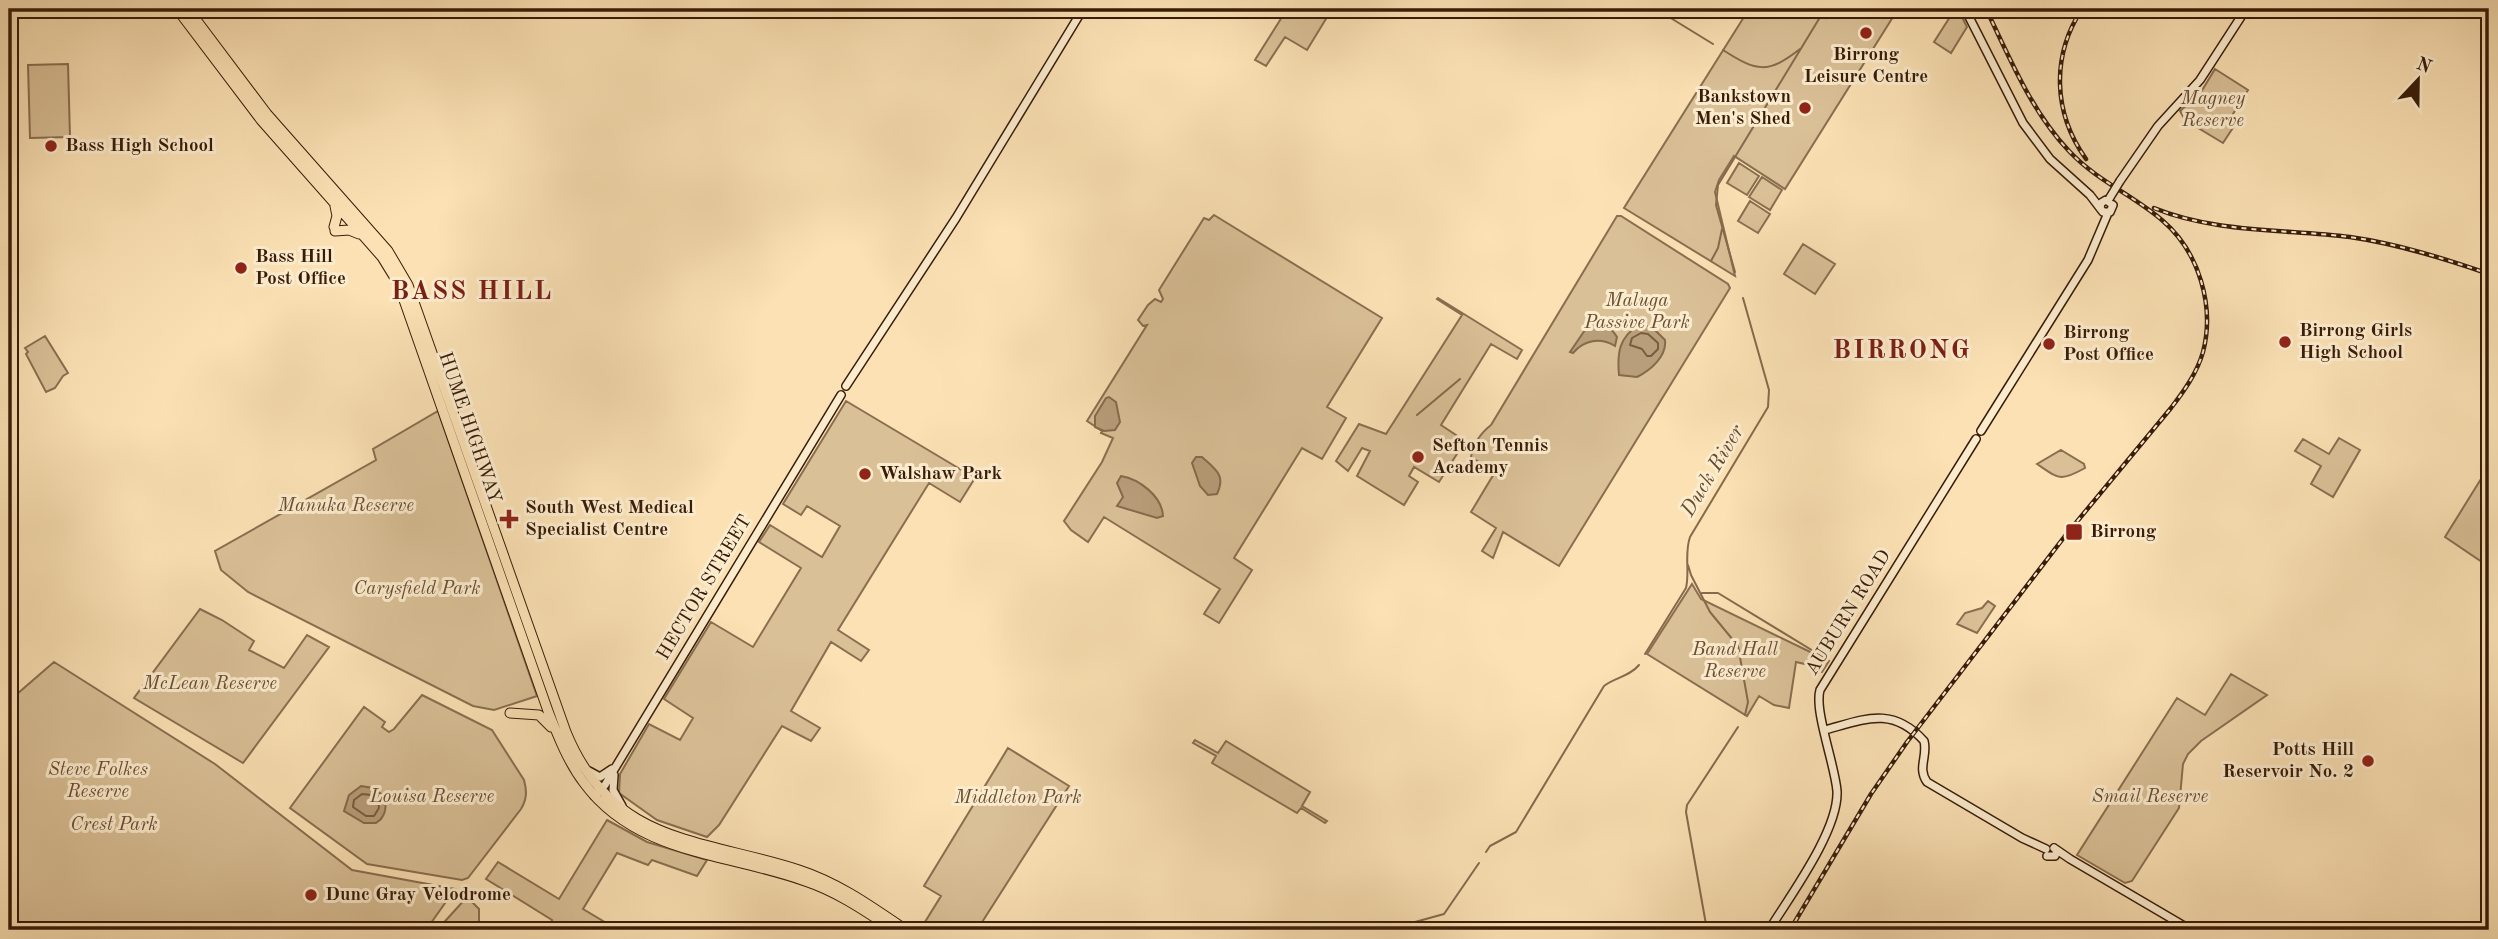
<svg xmlns="http://www.w3.org/2000/svg" width="2498" height="939" viewBox="0 0 2498 939" font-family="'Old Standard TT',serif">
	<rect width="100%" height="100%" fill="#fbe1b4"/>
	<filter id="stains"><feTurbulence type="fractalNoise" baseFrequency=".00286" numOctaves="4"/><feColorMatrix values="0 0 0 0 .2 0 0 0 0 .09 0 0 0 0 .02 0 0 0 .5 -.17"/></filter>
	<radialGradient id="worn" r=".72"><stop offset=".6" stop-color="#630" stop-opacity="0"/><stop offset="1" stop-color="#630" stop-opacity=".3"/></radialGradient>
	<path fill="#dac097" stroke="#896e50" stroke-width="2" d="M1287,9H1332L1307,50L1285,37L1266,66L1255,60Z
		M1749,9H1824L1820,14L1826,18L1832,9H1898L1785,189L1734,156L1719,180L1715,192L1735,276L1624,208Z
		M1955,9H1958L1967,27L1951,53L1934,42Z
		M68,64L70,137L30,138L28,65Z
		M2215,69L2248,90L2233,114L2236,123L2223,143L2185,120L2180,111L2201,92Z
		M1739,163L1759,176L1747,195L1727,183Z
		M1762,177L1782,190L1770,210L1749,197Z
		M1750,201L1770,214L1758,233L1738,221Z
		M1214,215L1382,318L1327,407L1346,418L1322,459L1302,448L1234,558L1252,570L1219,623L1204,614L1220,589L1104,517L1088,542L1071,530L1064,521L1102,462L1113,438L1101,433L1102,431L1087,421L1147,325L1143,326L1138,320L1148,305L1155,299L1161,302L1163,299L1159,290L1204,218L1209,220Z
		M1617,216H1621L1728,284L1730,288L1559,566L1503,532L1493,558L1482,551L1496,528L1471,512L1495,472L1471,457C1473,444 1481,433 1491,425Z
		M1803,244L1835,264L1815,294L1784,274Z
		M1438,298L1522,350L1517,359L1491,344L1441,425L1465,441L1464,443L1439,482L1414,467L1409,476L1418,482L1404,505L1357,476L1370,451L1362,448L1348,471L1336,461L1359,424L1386,434L1462,315L1437,299Z
		M45,336L68,373L63,376L55,388L46,392L26,354L28,352L25,348Z
		M846,401L975,478L960,502L929,483L838,630L869,650L861,661L831,642L791,711L820,728L811,741L782,726L719,825L707,837L657,820L619,793L620,774L649,724L680,740L693,718L664,699L711,622L753,647L801,568L759,542L770,525L822,557L840,526L807,506L801,515L783,504Z
		M438,411L537,696L494,710L473,706L248,592L221,570L215,551L376,460L373,449Z
		M2339,438L2360,450L2333,497L2311,484L2321,466L2295,451L2303,439L2329,454Z
		M2061,450L2084,464L2085,468C2060,482 2059,479 2037,464Z
		M2489,466V557L2482,562L2445,537Z
		M1692,584L1701,599L1829,661L1822,672L1809,665L1796,662L1789,708L1774,705L1759,696L1747,716L1647,654Z
		M1988,601L1995,606L1977,633L1957,624L1965,613L1982,608Z
		M200,609L222,620L254,641L249,650L284,668L307,635L329,647L243,763L134,698Z
		M54,662L215,764L352,870L455,889L426,930H9V701Z
		M2231,674L2267,695L2201,741L2188,754L2183,764L2179,808L2132,881L2125,883L2077,855L2177,698L2205,715Z
		M422,695L492,730L524,780C527,791 527,799 521,809L468,878L462,880L367,864L290,808L364,707L385,722L382,727L389,732L394,729Z
		M1195,740L1218,753L1226,741L1310,792L1302,806L1327,821L1325,823L1301,808L1297,813L1212,763L1216,756L1193,743Z
		M1008,748L1069,786L977,930H920L941,896L924,886Z
		M607,820L647,842L707,860L697,876L652,860L648,865L617,853L583,909L618,930H546L552,920L486,879L498,862L559,899Z
		M467,897L479,909V930H437Z"/>
	<path fill="#b99e7a" stroke="#856a4c" stroke-width="2" d="M1595,324C1605,325 1611,327 1617,337L1615,346C1600,337 1584,340 1573,353L1570,352L1587,327Z
		M1639,325L1652,327L1665,340C1667,356 1651,370 1637,377L1619,375C1617,353 1619,337 1639,325Z
		M1109,397L1116,402L1120,422L1115,430L1104,431L1095,427V416L1106,398Z
		M1196,457H1202C1216,470 1226,475 1217,494L1208,495L1200,486L1192,463Z
		M1121,476C1139,479 1162,496 1163,516L1157,518L1117,506L1123,497L1117,483Z
		M361,786L373,788L384,796C387,806 386,817 376,823H364L344,811L349,795Z"/>
	<g fill="none" stroke-linecap="round" stroke-linejoin="round">
		<path stroke="#785d41" stroke-width="2" d="M1641,333L1648,334L1658,343V349L1651,356H1647L1642,349L1630,345L1632,338Z
			M362,794L371,795L378,800L379,808L374,816H366L353,807L354,800Z"/>
		<path stroke="#856a4c" stroke-width="2" d="M1656,9L1713,44
			M1723,50C1757,72 1768,74 1800,49
			M1711,261L1718,248L1722,229
			M1735,272L1716,205L1718,185L1825,9
			M1417,415L1460,379
			M1688,565L1691,575L1710,612L1738,646L1748,702L1745,715
			M1702,593H1718L1828,660
			M1645,654L1686,588C1690,571 1684,554 1690,537L1768,407L1769,390L1743,298
			M1486,852L1490,846L1516,832L1604,686C1616,677 1629,677 1639,665
			M1386,930L1444,914L1479,863
			M1707,930L1686,812L1687,805L1738,727"/>
		<defs>
			<path id="secondary" d="M1965,9L2023,123L2050,159L2090,195L2103,212H2110L2113,205L2106,200L2101,203L2100,208
				M2120,181L2158,126L2200,80L2246,9
				M846,386L956,218L1083,9
				M1981,431L2088,260L2108,213
				M1825,730C1865,719 1892,706 1924,741C1928,756 1917,768 1927,782L2022,838L2046,849
				M589,771L600,777L612,769
				M614,775L613,790L622,806
				M594,796L605,785L615,768L841,395
				M2054,848L2070,859L2191,930
				M2047,856H2055L2057,851L2054,848
				M1769,930C1790,896 1839,830 1837,791C1835,765 1814,711 1820,690L1976,439"/>
			<path id="highway" d="M177,9L261,120L382,257L398,283L548,711C558,736 568,762 584,783C637,855 728,853 805,881C838,892 865,911 894,930
				M188,9L267,114L388,251L408,285L566,732C612,845 700,838 799,870C839,883 872,907 906,930
				M334,227L337,216L335,206
				M335,231L349,230L359,234
				M510,713L539,715L551,727"/>
		</defs>
		<use href="#secondary" stroke="#381c08" stroke-width="10"/>
		<use href="#highway" stroke="#381c08" stroke-width="11"/>
		<use href="#secondary" stroke="#fcecce" stroke-width="7"/>
		<use href="#highway" stroke="#fbe1b4" stroke-width="9"/>
		<defs>
			<path id="rail" d="M2082,9C2051,56 2053,113 2086,159
				M2154,208C2215,233 2285,229 2350,237C2398,244 2443,258 2489,274
				M1790,930L1871,794L1907,742L2065,536L2171,408C2184,391 2197,373 2203,352C2215,306 2199,252 2163,221C2133,195 2097,181 2069,151C2031,111 2010,58 1986,9"/>
		</defs>
		<use href="#rail" stroke="#381c08" stroke-width="4.5"/>
		<use href="#rail" stroke="#fcecce" stroke-width="2" stroke-dasharray="5" stroke-linecap="butt"/>
		<defs>
			<path id="secondary-bridge" d="M2109,199L2120,181"/>
		</defs>
		<use href="#secondary-bridge" stroke="#381c08" stroke-width="10" stroke-linecap="butt"/>
		<use href="#secondary-bridge" stroke="#fcecce" stroke-width="7"/>
	</g>
	<g fill="#8f2418" stroke="#fcecce" stroke-width="2.5">
		<circle cx="1866" cy="33" r="7"/>
		<circle cx="1805" cy="108" r="7"/>
		<circle cx="51" cy="146" r="7"/>
		<circle cx="241" cy="268" r="7"/>
		<circle cx="2285" cy="342" r="7"/>
		<circle cx="2049" cy="344" r="7"/>
		<circle cx="1418" cy="457" r="7"/>
		<circle cx="865" cy="474" r="7"/>
		<path d="M505.5 508.5h7v7h7v7h-7v7h-7v-7h-7v-7h7z"/>
		<rect x="2065" y="523" width="18" height="18" rx="3.5"/>
		<circle cx="2368" cy="761" r="7"/>
		<circle cx="311" cy="895" r="7"/>
	</g>
	<g text-anchor="middle" dominant-baseline="central" stroke-width="6" stroke-linejoin="round" paint-order="stroke">
		<g font-size="19" font-weight="bold" fill="#381c08" stroke="#fcecce" text-anchor="start">
			<text x="1866" y="55" text-anchor="middle">Birrong<tspan x="1866" dy="22">Leisure Centre</tspan></text>
			<text x="1791" y="97" text-anchor="end">Bankstown<tspan x="1791" dy="22">Men's Shed</tspan></text>
			<text x="65" y="146">Bass High School</text>
			<text x="255" y="257">Bass Hill<tspan x="255" dy="22">Post Office</tspan></text>
			<text x="2299" y="331">Birrong Girls<tspan x="2299" dy="22">High School</tspan></text>
			<text x="2063" y="333">Birrong<tspan x="2063" dy="22">Post Office</tspan></text>
			<text x="1432" y="446">Sefton Tennis<tspan x="1432" dy="22">Academy</tspan></text>
			<text x="879" y="474">Walshaw Park</text>
			<text x="525" y="508">South West Medical<tspan x="525" dy="22">Specialist Centre</tspan></text>
			<text x="2090" y="532">Birrong</text>
			<text x="2354" y="750" text-anchor="end">Potts Hill<tspan x="2354" dy="22">Reservoir No. 2</tspan></text>
			<text x="325" y="895">Dunc Gray Velodrome</text>
		</g>
		<g font-size="19" font-style="italic" fill="#694d33" stroke="#fcecce">
			<text x="2213" y="99">Magney<tspan x="2213" dy="22">Reserve</tspan></text>
			<text x="1637" y="301">Maluga<tspan x="1637" dy="22">Passive Park</tspan></text>
			<text x="346" y="506">Manuka Reserve</text>
			<text x="417" y="589">Carysfield Park</text>
			<text x="1735" y="650">Band Hall<tspan x="1735" dy="22">Reserve</tspan></text>
			<text x="210" y="684">McLean Reserve</text>
			<text x="98" y="770">Steve Folkes<tspan x="98" dy="22">Reserve</tspan></text>
			<text x="432" y="797">Louisa Reserve</text>
			<text x="2150" y="797">Smail Reserve</text>
			<text x="1018" y="798">Middleton Park</text>
			<text x="114" y="825">Crest Park</text>
		</g>
		<g font-size="19" fill="#381c08" stroke="#fcecce">
			<text transform="translate(469 428) rotate(71)">HUME HIGHWAY</text>
			<text transform="translate(705 588) rotate(-59)">HECTOR STREET</text>
			<text transform="translate(1849 613) rotate(-58)">AUBURN ROAD</text>
		</g>
		<g font-size="21" font-style="italic" fill="#654a30" stroke="#fcecce">
			<text transform="translate(1713 471) rotate(-59)">Duck River</text>
		</g>
		<g font-size="26" font-weight="bold" letter-spacing="2" fill="#7a1f14" stroke="#fcecce">
			<text x="472" y="292">BASS HILL</text>
			<text x="1902" y="351">BIRRONG</text>
		</g>
	</g>
	<rect width="2498" height="939" fill="none" stroke="#fbe1b4" stroke-width="35"/>
	<rect x="10" y="10" width="2477" height="918" fill="none" stroke="#381c08" stroke-width="3.5"/>
	<rect x="18" y="18" width="2463" height="904" fill="none" stroke="#381c08" stroke-width="2"/>
	<g transform="translate(2418 80) rotate(22)" stroke="#fcecce" stroke-width="5" paint-order="stroke">
	<path d="M0-5L12 26L0 18L-12 26Z" fill="#381c08"/>
	<text y="-10" font-size="19" font-weight="bold" text-anchor="middle" fill="#381c08">N</text>
	</g>
	<rect width="100%" height="100%" filter="url(#stains)"/>
	<rect width="100%" height="100%" fill="url(#worn)"/>
</svg>
